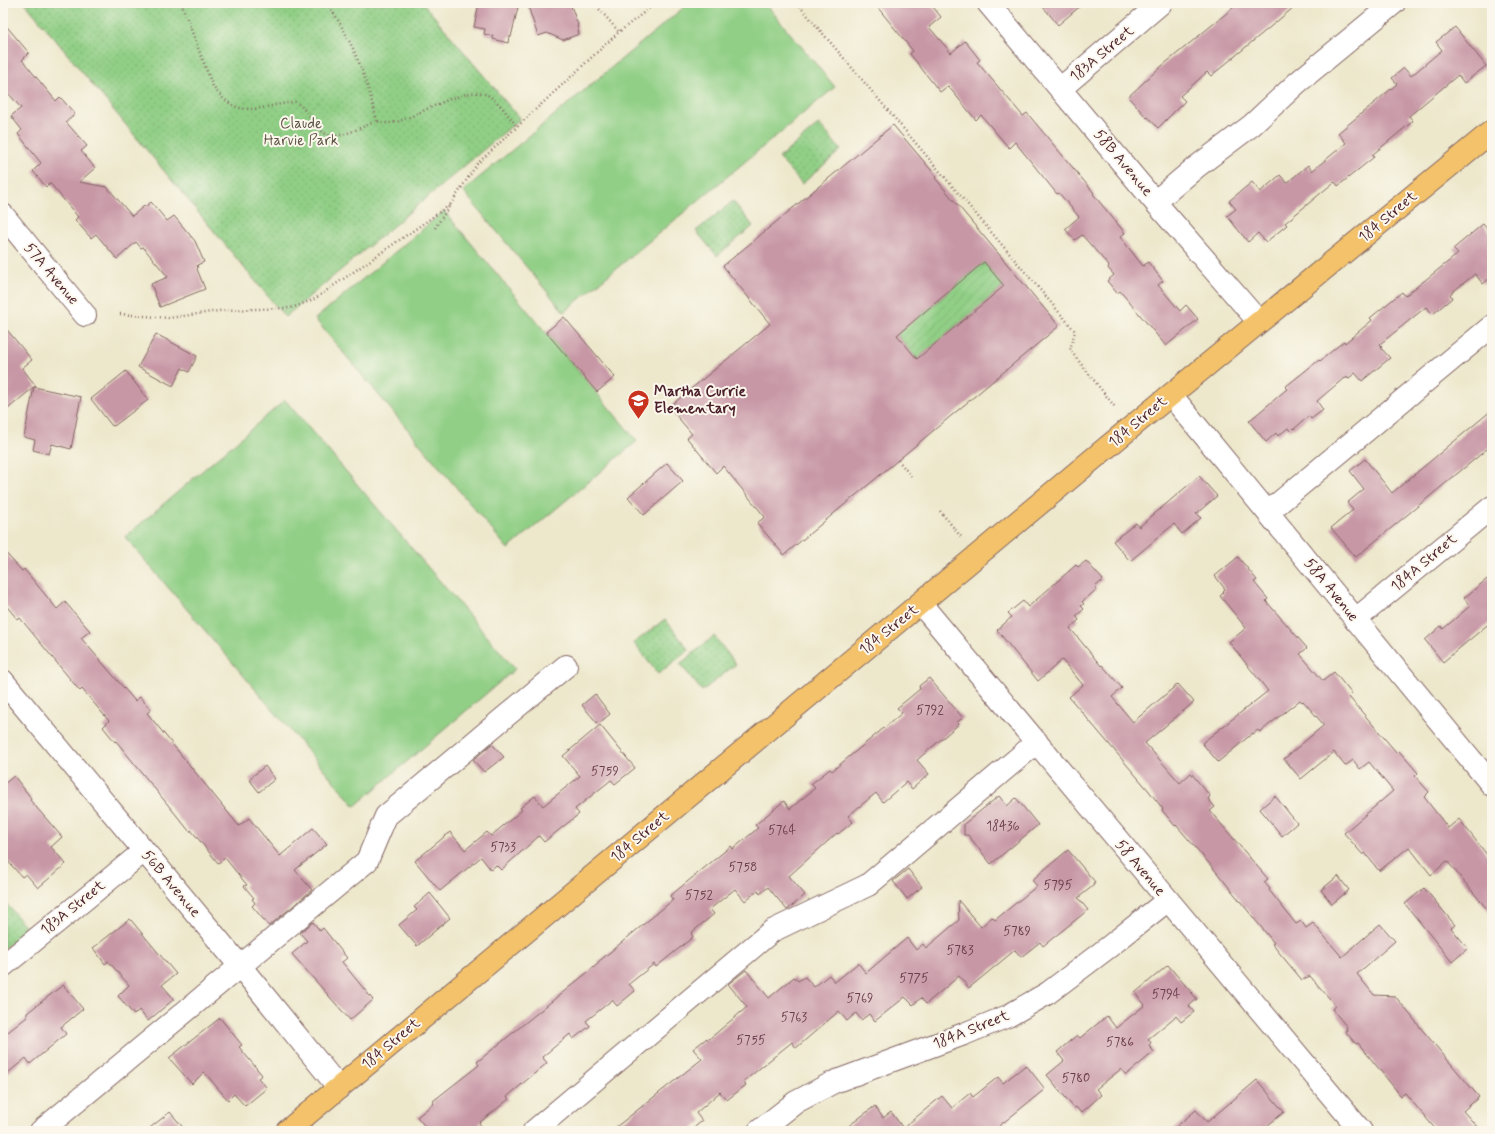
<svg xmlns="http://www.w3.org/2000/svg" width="1495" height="1134" viewBox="0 0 1495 1134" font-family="Mynerve,sans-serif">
	<defs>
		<pattern id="park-dots" width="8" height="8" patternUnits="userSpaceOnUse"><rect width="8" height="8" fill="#91cf86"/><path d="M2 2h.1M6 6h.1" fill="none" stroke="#7fb174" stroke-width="1.8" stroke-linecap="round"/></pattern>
		<pattern id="garden-furrows" width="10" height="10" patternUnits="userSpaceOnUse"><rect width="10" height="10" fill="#91cf86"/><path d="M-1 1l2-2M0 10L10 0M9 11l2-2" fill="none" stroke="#7fb174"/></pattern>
	</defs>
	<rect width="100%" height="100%" fill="#fbf7ec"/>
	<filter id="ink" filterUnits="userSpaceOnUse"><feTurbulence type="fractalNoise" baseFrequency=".025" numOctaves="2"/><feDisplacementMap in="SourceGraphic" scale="8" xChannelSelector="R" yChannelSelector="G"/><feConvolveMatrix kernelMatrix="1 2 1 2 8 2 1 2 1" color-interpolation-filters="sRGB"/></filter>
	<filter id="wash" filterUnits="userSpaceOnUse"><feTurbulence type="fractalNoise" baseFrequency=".012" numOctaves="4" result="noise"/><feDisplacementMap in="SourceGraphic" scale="16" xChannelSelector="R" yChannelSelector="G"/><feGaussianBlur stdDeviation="0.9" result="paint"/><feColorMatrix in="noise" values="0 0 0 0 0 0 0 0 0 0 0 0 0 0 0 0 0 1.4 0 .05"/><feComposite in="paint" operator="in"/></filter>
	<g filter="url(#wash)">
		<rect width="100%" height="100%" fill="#ede8cc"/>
		<path fill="url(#park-dots)" stroke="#6e7758" d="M25,3H423L520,119L285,317Z
			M819,124L841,150L802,184L779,158Z
			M733,201L753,226L717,256L696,231Z
			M665,619L689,650L658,674L634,643Z
			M714,636L736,664L702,691L680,664Z
			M3,900L28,929L3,949Z"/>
		<path fill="url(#garden-furrows)" stroke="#6e7758" d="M984,262L1004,286L917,359L897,335Z"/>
		<path fill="#91cf86" stroke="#6e7758" d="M689,3H765L835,87L564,312L463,191Z
			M444,211L637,441L508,549L315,319Z
			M285,400L515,669L355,806L125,537Z"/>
		<g id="blocks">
			<path fill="#c797a6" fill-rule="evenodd" d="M479,3H519L511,37L509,36L508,43L493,39V36L484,34L485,29L474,27Z
				M527,3H570L578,25L577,26L579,34L563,40L547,33L538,36Z
				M874,3H930L941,17L929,27L951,53L965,41L980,60L977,62L1023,116L1027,113L1094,193L1093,194L1125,233L1120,237L1143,266L1148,262L1163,281L1158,285L1180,311L1186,305L1198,319L1166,346L1120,291L1117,293L1107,281L1114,275L1108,268L1109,266L1082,235L1075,240L1065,229L1079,217L1059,193L1057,194L1015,142L1009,148L981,115L976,120L948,86L940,92L910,54L913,51Z
				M1040,3H1084L1058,25Z
				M1239,3H1299L1211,76L1207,72L1180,96L1185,101L1158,128L1148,117L1147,118L1128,97L1157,70Z
				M3,22L29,53L22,60L56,101L60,97L75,114L66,122L87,146L81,151L95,168L79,182L107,187L132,216L144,206L145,207L151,202L167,221L174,216L195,241L204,262L197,265L198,268L197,269L205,289L160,307L151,284L168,277L143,247L141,248L136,242L117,259L96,234L91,238L75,220L78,217L50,183L46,187L33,171L41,163L18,134L22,130L11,116L21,108L3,87Z
				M1455,27L1486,66L1464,83L1458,75L1409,116L1413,121L1372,155L1374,157L1338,186L1335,182L1333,183L1285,223L1287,225L1266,242L1258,233L1248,242L1227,216L1236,209L1229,201L1252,182L1260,192L1280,175L1287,183L1308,165L1312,171L1346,143L1338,133L1397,84L1392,78L1404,68L1411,76L1442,50L1436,42Z
				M893,125L937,177L935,178L1059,326L784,555L757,523L765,517L723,466L716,473L687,438L692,434L669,407L770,324L723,266ZM984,262L1004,286L917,359L897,335Z
				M1483,224L1492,235V276L1483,284L1475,274L1450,294L1452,298L1433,314L1426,307L1380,344L1382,347L1381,348L1390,358L1362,381L1355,373L1348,379L1347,377L1345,379L1344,378L1317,401L1323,410L1311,419L1309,416L1294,429L1293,428L1290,431L1288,428L1278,436L1276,433L1266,442L1249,421L1287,389L1285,387L1319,360L1320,361L1344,341L1345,343L1370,322L1372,320L1370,318L1402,292L1405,296L1458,254L1453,249Z
				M564,317L615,377L597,392L546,332Z
				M3,325L32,360L22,368L36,386L34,387L81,397L71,449L52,444L49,454L33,450L35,440L24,437L34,387L3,413Z
				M156,334L197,356L189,372L182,368L173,386L138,367Z
				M126,371L148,400L114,426V425L112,426L91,399Z
				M1492,410V445L1356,557L1331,528L1353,510L1347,503L1364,489L1350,471L1365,459L1392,493Z
				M667,463L683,481L644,515L628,497Z
				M1199,476L1217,496L1196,514L1201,518L1182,534L1174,524L1130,561L1113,541L1136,523L1139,527Z
				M3,550L22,571L24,569L57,609L65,602L90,631L81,638L135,701L140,697L151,710L147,713L239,826L249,818L280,856L313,828L327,844L295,870L312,890L269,926L252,906L255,903L252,899L254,898L244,886L247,885L225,858L218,863L191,830L190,832L116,741L115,742L103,727L109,721L82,689L80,691L20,618L18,620L3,602Z
				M1238,557L1257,580L1254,582L1268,599L1266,601L1307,648L1300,654L1323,681L1334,672L1352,694L1349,697L1397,753L1399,751L1418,773L1415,776L1429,792L1424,797L1448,828L1459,819L1492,861V915L1447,861L1431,875L1409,847L1379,871L1365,853L1363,855L1344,833L1393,791L1369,762L1360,769L1353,760L1345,766L1334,752L1301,779L1284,759L1324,725L1303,701L1302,702L1300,700L1260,732L1258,730L1253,734V733L1218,762L1202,743L1268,691L1229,642L1246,628L1220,596L1224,592L1223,591L1225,589L1215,576Z
				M1086,561L1103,580L1095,587L1097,589L1082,602L1084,604L1081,606L1084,609L1076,616L1079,620L1070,628L1101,666L1102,665L1122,688L1112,697L1133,722L1178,684L1194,702L1145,743L1180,783L1191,773L1210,796L1208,799L1215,807L1210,811L1268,879L1264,882L1270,889L1269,890L1296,924L1301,921L1306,928L1313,923L1342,957L1380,924L1395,941L1357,974L1374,995L1395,996L1424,1032L1479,1097L1463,1111L1481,1131H1437L1405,1093L1401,1096L1358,1043L1356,1044L1345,1031L1347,1030L1346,1028L1347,1027L1332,1009L1336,1006L1310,976L1302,980L1272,944L1274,943L1214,869L1176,825L1175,826L1162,810L1163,809L1149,791L1069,697L1083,685L1062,660L1038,681L997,630L1012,617L1008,613L1023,601L1028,607L1076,565L1078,567Z
				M1492,575V621L1443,662L1425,640L1441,626L1443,629L1470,606L1464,598Z
				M929,678L963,718L957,722L959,724L917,760L929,774L912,789L906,782L883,802L876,793L848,816L853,822L838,834L837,833L789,876L805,895L787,910L768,887L760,894L758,890L745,901L735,889L710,909L714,914L691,933L693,937L656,967L654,964L629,984L635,991L617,1006L612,1000L586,1021L590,1026L573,1039L570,1034L542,1057L547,1063L509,1095L507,1097L509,1099L479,1123L485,1131H429L417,1117L434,1103L433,1101L479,1065L477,1062L599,963L598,962L673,900L670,896L731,846L733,849L758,828L755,825L784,801L790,809L815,788L811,784L830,769L832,771L902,713L897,708L920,689L919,686Z
				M595,694L610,714L598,724L582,705Z
				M600,725L635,768L615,784L611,780L575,809L579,814L544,842L539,836L501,870L496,865L491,870L481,857L440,891L415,861L450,832L465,850L487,832L491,836L522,810L520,808L535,796L543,806L580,776L563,756Z
				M492,744L504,757L484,772L473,760Z
				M265,766L275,779L259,792L249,779Z
				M14,776L31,798L30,800L62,837L51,847L66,864L38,888L26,874L22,877L3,856V785Z
				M999,796L1007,806L1016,798L1038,825L991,864L968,835H964V824Z
				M1275,796L1297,823L1282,836L1260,809Z
				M1068,850L1095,882L1093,883L1094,885L1078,898L1088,910L1043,946L1040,942L1021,957L1015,950L969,988L959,976L926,1004L921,998L913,1005L905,997L875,1021L869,1014L861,1020L856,1013L847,1021L839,1011L796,1048L792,1042L743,1082L746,1085L727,1100L720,1092L696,1113L702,1121L690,1131H611L702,1059L693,1049L707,1038L708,1040L747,1007L728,984L746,970L769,998L794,977L798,981L805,977L814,987L829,975L835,982L858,963L866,973L907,938L916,950L923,944L926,948L959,920L958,900L981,927L992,917L995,920L1037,886L1032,880Z
				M908,869L922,887L907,899L893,881Z
				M1338,876L1349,890L1332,904L1321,890Z
				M1424,888L1455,925L1451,928L1468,948L1452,962L1405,904Z
				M430,893L450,918L417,946L399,925L417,910L414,907Z
				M130,919L176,974L162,985L174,999L148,1021L139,1010L134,1015L118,996L129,985L108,961L105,964L93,948Z
				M313,922L320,931L323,928L347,958L342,962L373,1000L350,1020L292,954L307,941L300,933Z
				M1168,965L1197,999L1189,1006L1194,1012L1181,1022L1176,1016L1148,1039L1151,1043L1149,1045L1154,1052L1126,1075L1121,1069L1096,1089L1101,1095L1081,1113L1076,1107L1074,1108L1047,1075L1064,1061L1057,1052L1077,1035L1080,1038L1107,1016L1116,1028L1145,1005L1135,993Z
				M63,985L83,1009L61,1027L66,1034L30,1064L26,1058L3,1077V1036L27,1017V1013Z
				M220,1018L242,1045L239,1047L262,1075L258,1078L267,1088L245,1106L234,1094L228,1100L204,1072L192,1084L169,1058Z
				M1026,1065L1045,1089L993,1131H842L875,1106L883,1118L891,1112L903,1128L942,1096L952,1108L970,1093L973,1097L998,1077L1003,1083Z
				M1257,1080L1284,1112L1261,1131H1171L1196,1110L1207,1122Z
				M170,1112L186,1131H146Z"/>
		</g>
	</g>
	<g filter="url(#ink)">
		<use href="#blocks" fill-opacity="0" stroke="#836563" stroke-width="1"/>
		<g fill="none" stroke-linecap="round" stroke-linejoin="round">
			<defs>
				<path id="minor" d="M988,3L1155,202L1259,322
					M1060,89L1161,3
					M1155,202L1195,168L1252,125L1297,83L1394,3
					M3,215L85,315
					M1171,395L1492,785
					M1268,512L1492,326
					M921,604L1361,1131
					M1355,620L1492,507
					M3,681L240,966L339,1088
					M3,966L144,851
					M41,1131L367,861L386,816L566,666
					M534,1131L772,931L868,885L1037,742
					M759,1131L796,1102L834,1082L964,1034L1008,1016L1048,993L1110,946L1168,900"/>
				<path id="major" d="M287,1131L1123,434L1492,131"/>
			</defs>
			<use href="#minor" stroke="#836563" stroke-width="24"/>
			<use href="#major" stroke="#836563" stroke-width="24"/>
			<path stroke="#836563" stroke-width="2.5" stroke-dasharray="1 3" stroke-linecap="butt" d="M181,3L213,87C240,122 257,106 295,102C310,110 314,133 332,136C345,137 364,125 376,122C379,121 383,123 387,123C392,123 398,122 402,120C422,113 465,87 485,94C496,97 509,117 517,126
				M327,3C353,41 366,76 377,121
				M594,3L619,32L656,3
				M797,3L1075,331L1070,350L1115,407
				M435,228L477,164L619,32
				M120,314L169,318L226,310L291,308L313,300L450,205
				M898,460L911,476
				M940,511L962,538"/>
			<use href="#minor" stroke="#fff" stroke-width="22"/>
			<use href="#major" stroke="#f3c26a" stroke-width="22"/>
		</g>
	</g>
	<defs>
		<symbol id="school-pin" viewBox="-11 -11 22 30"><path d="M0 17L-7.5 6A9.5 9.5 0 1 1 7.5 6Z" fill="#c8321e" stroke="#fbf7ec"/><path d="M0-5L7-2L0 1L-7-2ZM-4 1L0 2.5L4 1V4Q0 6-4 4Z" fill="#fff"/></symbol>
	</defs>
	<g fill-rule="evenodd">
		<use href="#school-pin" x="626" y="388" width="25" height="34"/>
	</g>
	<g text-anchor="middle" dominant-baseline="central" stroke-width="4" stroke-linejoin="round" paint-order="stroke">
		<g font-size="13" fill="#693d4a">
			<text x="930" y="710">5792</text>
			<text x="605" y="771">5759</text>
			<text x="1003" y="826">18436</text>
			<text x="782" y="830">5764</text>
			<text x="503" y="847">5733</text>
			<text x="743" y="867">5758</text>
			<text x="1058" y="885">5795</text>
			<text x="699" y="895">5752</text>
			<text x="1017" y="931">5789</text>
			<text x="960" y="950">5783</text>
			<text x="914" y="978">5775</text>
			<text x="1166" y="994">5794</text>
			<text x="860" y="998">5769</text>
			<text x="794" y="1017">5763</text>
			<text x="751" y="1040">5755</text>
			<text x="1120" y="1042">5786</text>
			<text x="1076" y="1078">5780</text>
		</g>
		<g font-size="15" fill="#4a1f2b" stroke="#fbf7ec">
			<text transform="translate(1102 54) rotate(-40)">183A Street</text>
			<text transform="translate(1123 163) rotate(50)">58B Avenue</text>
			<text transform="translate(1388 217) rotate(-40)">184 Street</text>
			<text transform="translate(51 274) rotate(50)">57A Avenue</text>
			<text transform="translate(1138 422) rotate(-40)">184 Street</text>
			<text transform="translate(1424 563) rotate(-40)">184A Street</text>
			<text transform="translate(1331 590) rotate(51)">58A Avenue</text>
			<text transform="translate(889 630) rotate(-39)">184 Street</text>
			<text transform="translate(640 837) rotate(-40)">184 Street</text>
			<text transform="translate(1140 868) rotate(50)">58 Avenue</text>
			<text transform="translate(171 884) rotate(50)">56B Avenue</text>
			<text transform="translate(73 908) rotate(-39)">183A Street</text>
			<text transform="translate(971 1030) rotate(-22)">184A Street</text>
			<text transform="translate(391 1044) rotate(-40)">184 Street</text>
		</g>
		<g font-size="15" fill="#5f5446" stroke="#fbf7ec">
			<text x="301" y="124">Claude<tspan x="301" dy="17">Harvie Park</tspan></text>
		</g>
		<g font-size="15" font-weight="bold" fill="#4a1f2b" stroke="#fbf7ec" text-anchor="start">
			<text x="654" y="392">Martha Currie<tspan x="654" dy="17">Elementary</tspan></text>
		</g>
	</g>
	<rect width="1495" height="1134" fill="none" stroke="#fbf7ec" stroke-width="16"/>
</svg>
